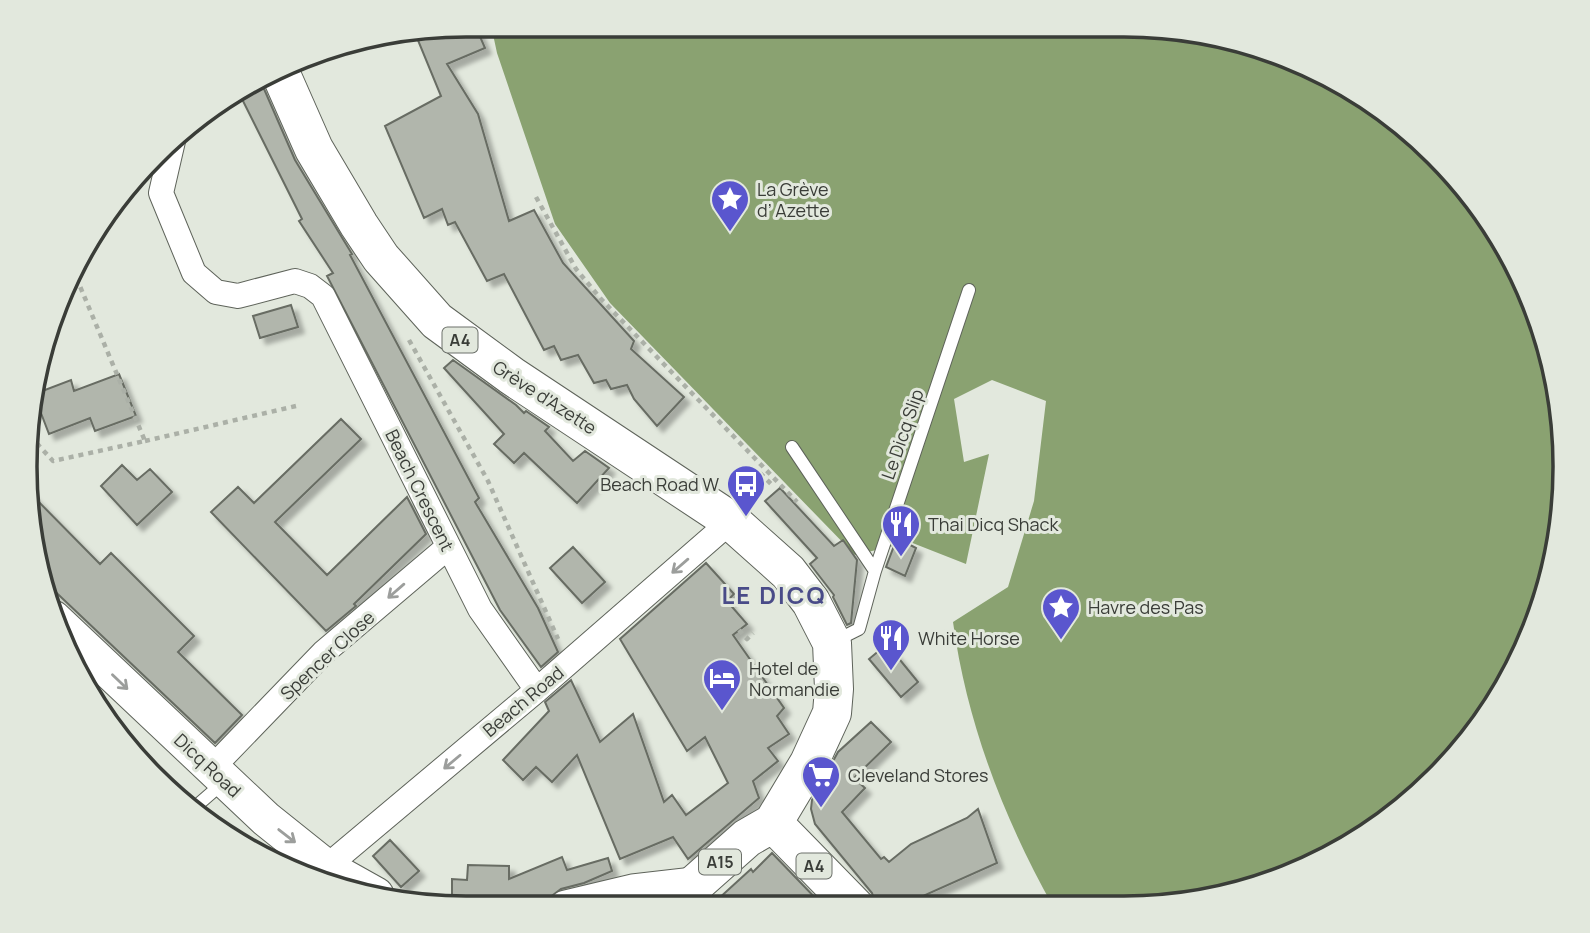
<svg xmlns="http://www.w3.org/2000/svg" width="1590" height="933" viewBox="0 0 1590 933" font-family="Manrope,sans-serif">
	<defs>
		<filter id="shadow"><feDropShadow dx="6" dy="6" stdDeviation="2" flood-color="#0004"/></filter>
	</defs>
	<rect width="100%" height="100%" fill="#e2e8dd"/>
	<path fill="#8aa271" d="M491,25H1153L1266,48L1369,99L1491,221L1557,381V553L1491,712L1415,799L1345,849L1265,885L1153,908H1054C1004,819 967,724 953,622L1008,587L1034,501L1046,401L992,380L954,399L964,462L989,454L966,564L910,542L855,555L610,303L555,224L497,53Z"/>
	<path fill="#b1b6ac" stroke="#676c63" stroke-width="2" filter="url(#shadow)" d="M466,24L475,25L485,48L447,64L478,114L509,221L534,210L563,263L634,341L631,349L684,397L657,426L634,399L627,385L611,389L606,380L594,383L578,355L561,360L554,346L544,350L504,274L487,281L455,222L448,225L442,209L424,218L385,126L441,96L415,33Z
		M261,82L295,160L352,254L350,255L479,498L475,502L538,608L558,652L541,667L500,610L327,276L333,273L299,221L302,219L239,93Z
		M291,305L298,327L260,338L253,316Z
		M453,360L516,405L524,413L526,411L549,427L545,431L573,461L585,451L609,468L577,503L524,453L514,463L494,444L504,434L444,368Z
		M119,374L136,416L95,431L90,418L49,434L36,400L37,393L71,380L74,391Z
		M341,419L361,439L275,522L327,575L407,497L426,534L354,604L356,606L326,631L211,512L238,487L254,503Z
		M122,465L137,480L150,469L172,492L137,525L101,486Z
		M780,488L834,546L843,540L857,560L851,623L847,625L833,597L834,595L810,564L817,558L765,501Z
		M29,492L100,564L111,553L194,636L178,652L242,715L215,743L44,581Z
		M897,538L916,548L905,576L886,567Z
		M573,547L605,582L582,603L550,568Z
		M706,563L734,594L727,601L747,624L733,635L784,708L777,716L789,734L768,748L778,761L753,781L759,798L688,859L673,837L620,859L577,755L552,782L536,767L523,780L503,760L549,711L545,702L571,680L600,742L633,714L664,802L672,795L686,815L728,783L705,737L687,751L620,639Z
		M887,644L918,682L901,697L869,659Z
		M871,722L891,742L854,778L865,788L842,812L881,859L884,857L889,862L911,844L967,818L978,809L997,863L925,895L936,908H877L872,893L815,824L811,809L812,800L838,752Z
		M390,840L419,871L401,887L373,856Z
		M772,853L825,908H720L717,900L751,869L753,872Z
		M562,857L567,870L608,858L612,871L584,883L561,889L549,898L526,908L523,904L452,902V879L467,880L468,865L509,866V879Z"/>
	<g fill="none" stroke-linecap="round" stroke-linejoin="round">
		<defs>
			<path id="lane" d="M792,447L875,571
				M835,641L859,629L875,571L969,290
				M194,808L224,782"/>
			<path id="street" d="M173,141L161,193L194,273L216,292L238,296L295,281L310,286L323,296L480,609L537,690
				M211,769L323,653L448,547
				M312,879L537,690L731,521
				M694,885L705,908"/>
			<path id="secondary" d="M53,618L266,819L326,867L376,895
				M566,908L633,892L694,885"/>
			<path id="primary" d="M280,72L314,149L359,225L381,258L437,321L512,376L731,521L788,572L811,602L832,643L834,689L832,713L809,763L773,823L747,838L694,885L673,908
				M773,823L856,908"/>
		</defs>
		<use href="#lane" stroke="#5e635a" stroke-width="14"/>
		<use href="#street" stroke="#5e635a" stroke-width="26"/>
		<use href="#secondary" stroke="#5e635a" stroke-width="37"/>
		<use href="#primary" stroke="#5e635a" stroke-width="40"/>
		<path stroke="#abb0a7" stroke-width="4.5" stroke-dasharray="5 5" stroke-linecap="butt" d="M536,197L576,269L601,299L797,502
			M409,340L488,481L558,639
			M30,436L53,461L145,441L74,272
			M145,441L296,406
			M741,492L758,471L771,484L775,480
			M739,630L747,639L753,633"/>
		<use href="#lane" stroke="#fff" stroke-width="12"/>
		<use href="#street" stroke="#fff" stroke-width="24"/>
		<use href="#secondary" stroke="#fff" stroke-width="35"/>
		<use href="#primary" stroke="#fff" stroke-width="38"/>
	</g>
	<defs><path id="oneway-shaft" d="M-6 0H5M1.5-3L5.5 0L1.5 3" fill="none" stroke-width="1.6" stroke-linecap="round" stroke-linejoin="round" transform="scale(1.75)"/></defs>
	<g stroke="#9c9e9c">
		<use href="#oneway-shaft" transform="translate(680 566) rotate(139)"/>
		<use href="#oneway-shaft" transform="translate(396 591) rotate(139)"/>
		<use href="#oneway-shaft" transform="translate(120 682) rotate(44)"/>
		<use href="#oneway-shaft" transform="translate(452 762) rotate(140)"/>
		<use href="#oneway-shaft" transform="translate(287 836) rotate(38)"/>
	</g>
	<defs>
		<symbol id="sight-pin" viewBox="-11 -11 22 30"><path d="M0 17L-7.5 6A9.5 9.5 0 1 1 7.5 6Z" fill="#5a56ce" stroke="#e2e8dd"/><path d="M0-6L1.8-2.2L6-1.7L2.9 1.2L3.7 5.4L0 3.3L-3.7 5.4L-2.9 1.2L-6-1.7L-1.8-2.2Z" fill="#fff"/></symbol>
		<symbol id="bus-pin" viewBox="-11 -11 22 30"><path d="M0 17L-7.5 6A9.5 9.5 0 1 1 7.5 6Z" fill="#5a56ce" stroke="#e2e8dd"/><path d="M-5-6H5V4H4V6H2V4H-2V6H-4V4H-5ZM-3.5-4V0h7V-4ZM-3.5 1.2v1.5H-2V1.2ZM2 1.2v1.5H3.5V1.2Z" fill="#fff"/></symbol>
		<symbol id="restaurant-pin" viewBox="-11 -11 22 30"><path d="M0 17L-7.5 6A9.5 9.5 0 1 1 7.5 6Z" fill="#5a56ce" stroke="#e2e8dd"/><path d="M-5-6h1v4h1v-4h1v4h1v-4h1v5L-1.5 .5V6h-2V.5L-5-1ZM5-6V6H3V1.5H1.5Q1.5-4 5-6Z" fill="#fff"/></symbol>
		<symbol id="hotel-pin" viewBox="-11 -11 22 30"><path d="M0 17L-7.5 6A9.5 9.5 0 1 1 7.5 6Z" fill="#5a56ce" stroke="#e2e8dd"/><path d="M-6-4.5h1.5V1H6V5H4.5V3h-9V5H-6ZM-4 0a1.8 1.8 0 1 1 3.6 0ZM.5 0V-2.5h3Q6-2.5 6 0Z" fill="#fff"/></symbol>
		<symbol id="supermarket-pin" viewBox="-11 -11 22 30"><path d="M0 17L-7.5 6A9.5 9.5 0 1 1 7.5 6Z" fill="#5a56ce" stroke="#e2e8dd"/><path d="M-6-5.5h2.5l.6 2H6L4.5 2H-2.5L-4.4-4H-6ZM-1.5 3.2a1.3 1.3 0 1 0 .1 0ZM3 3.2a1.3 1.3 0 1 0 .1 0Z" fill="#fff"/></symbol>
	</defs>
	<g fill-rule="evenodd">
		<use href="#sight-pin" x="708" y="177" width="44" height="60"/>
		<use href="#bus-pin" x="724" y="462" width="44" height="60"/>
		<use href="#restaurant-pin" x="879" y="502" width="44" height="60"/>
		<use href="#sight-pin" x="1039" y="585" width="44" height="60"/>
		<use href="#restaurant-pin" x="869" y="616" width="44" height="60"/>
		<use href="#hotel-pin" x="700" y="656" width="44" height="60"/>
		<use href="#supermarket-pin" x="799" y="753" width="44" height="60"/>
	</g>
	<g text-anchor="middle" dominant-baseline="central" stroke-width="6" stroke-linejoin="round" paint-order="stroke">
		<g fill="#e2e8dd" stroke="#6c706a" stroke-width="2">
			<rect x="442.5" y="327.5" width="35" height="25" rx="5"/>
			<rect x="699" y="849.5" width="42" height="25" rx="5"/>
			<rect x="796.5" y="853.5" width="35" height="25" rx="5"/>
		</g>
		<g font-size="16" font-weight="bold" fill="#3a3d38">
			<text x="460" y="340">A4</text>
			<text x="720" y="862">A15</text>
			<text x="814" y="866">A4</text>
		</g>
		<g font-size="18" fill="#3a3d38" stroke="#e2e8dd" text-anchor="start">
			<text x="757" y="189">La Grève<tspan x="757" dy="21">d’ Azette</tspan></text>
			<text x="719" y="484" text-anchor="end">Beach Road W</text>
			<text x="928" y="524">Thai Dicq Shack</text>
			<text x="1088" y="607">Havre des Pas</text>
			<text x="918" y="638">White Horse</text>
			<text x="749" y="668">Hotel de<tspan x="749" dy="21">Normandie</tspan></text>
			<text x="848" y="775">Cleveland Stores</text>
		</g>
		<g font-size="18" fill="#3a3d38" stroke="#e2e8dd">
			<text transform="translate(545 397) rotate(33)">Grève d'Azette</text>
			<text transform="translate(902 434) rotate(-71)">Le Dicq Slip</text>
			<text transform="translate(420 490) rotate(64)">Beach Crescent</text>
			<text transform="translate(327 655) rotate(-43)">Spencer Close</text>
			<text transform="translate(523 701) rotate(-40)">Beach Road</text>
			<text transform="translate(208 765) rotate(43)">Dicq Road</text>
		</g>
		<g font-size="24" font-weight="bold" letter-spacing="2" fill="#494b88" stroke="#e2e8dd">
			<text x="774" y="594">LE DICQ</text>
		</g>
	</g>
	<path d="M0 0H1590V933H0ZM466 37H1124A429 429 0 0 1 1553 466V467A429 429 0 0 1 1124 896H466A429 429 0 0 1 37 467V466A429 429 0 0 1 466 37Z" fill="#e2e8dd" fill-rule="evenodd"/>
	<path fill="none" stroke="#3a3d38" stroke-width="3.5" d="M466 37H1124A429 429 0 0 1 1553 466V467A429 429 0 0 1 1124 896H466A429 429 0 0 1 37 467V466A429 429 0 0 1 466 37Z"/>
</svg>
